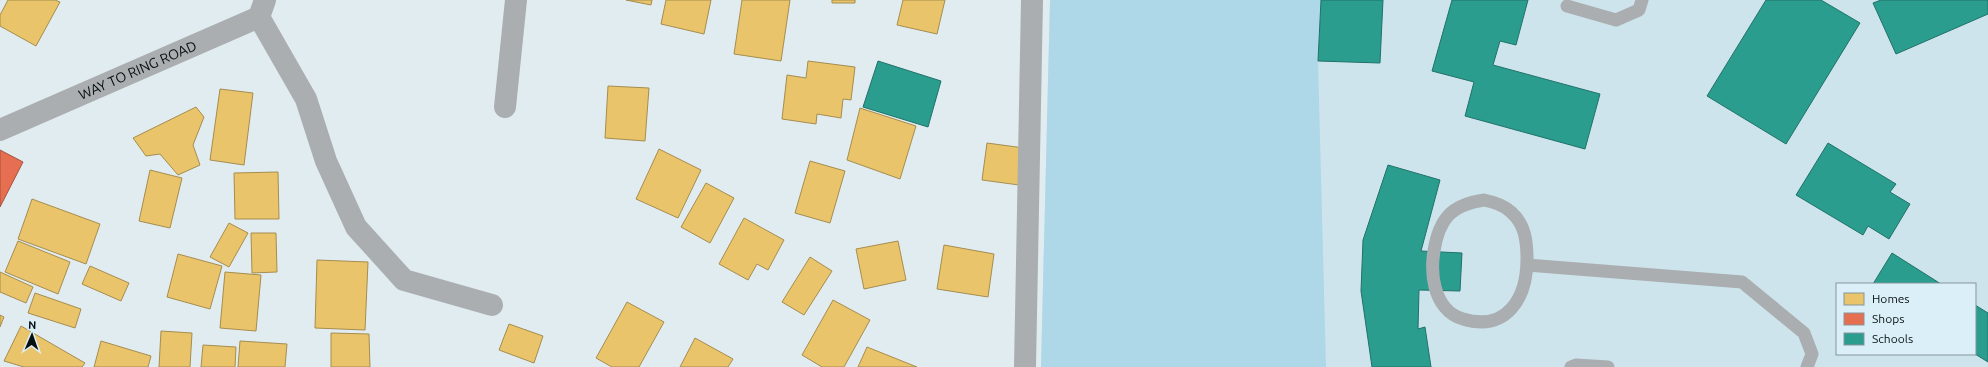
<svg xmlns="http://www.w3.org/2000/svg" width="1988" height="367" viewBox="0 0 1988 367" font-family="Ubuntu,sans-serif">
	<rect width="100%" height="100%" fill="#e1ecf1"/>
	<path fill="#cee4ec" fill-rule="evenodd" d="M1050,0H1988V367H1041ZM1837,284H1975V354H1837Z"/>
	<path fill="#aed7e7" d="M1050,0H1321L1318,61L1326,367H1041Z"/>
	<path fill="#e9c46a" stroke="#a58d4f" d="M8,0H55L60,2L36,46L0,26V15Z
		M626,0H652L651,5Z
		M666,0H711L704,34L661,24Z
		M742,0H790L781,61L734,54Z
		M832,0H855V3H832Z
		M903,0H945L937,34L897,25Z
		M808,61L855,67L851,100L843,99L841,118L817,114L816,124L782,119L787,75L806,78Z
		M608,86L649,88L645,141L605,138Z
		M220,89L253,93L244,165L210,160Z
		M196,107L204,117L193,145L200,165L178,175L160,154L146,156L133,138Z
		M860,108L916,126L900,179L847,160Z
		M987,143L1024,148L1019,185L982,180Z
		M659,149L701,170L678,218L636,199Z
		M810,161L845,171L830,223L795,213Z
		M150,170L182,178L170,228L139,221Z
		M278,172L279,219H235L234,173Z
		M706,183L734,198L710,243L681,227Z
		M32,199L100,224L86,264L18,239Z
		M744,218L784,240L768,270L757,264L748,280L719,264Z
		M229,223L248,233L229,267L210,257Z
		M251,233H276L277,272L252,273Z
		M18,241L70,262L58,294L5,272Z
		M898,241L906,280L864,289L856,249Z
		M944,245L994,254L988,297L937,289Z
		M178,254L222,266L210,309L167,297Z
		M810,257L832,271L804,315L782,302Z
		M317,260L368,262L365,330L315,328Z
		M90,266L129,283L121,301L82,284Z
		M0,272L33,287L26,303L0,292Z
		M225,272L261,275L256,331L220,328Z
		M35,293L81,309L75,328L28,313Z
		M833,300L870,320L844,367H822L802,355Z
		M627,302L664,322L639,367H612L596,358Z
		M0,315L4,317L0,327Z
		M509,324L543,336L534,363L499,350Z
		M21,326L85,363L82,367H24L4,361Z
		M161,331L192,333L190,367H159Z
		M331,333L369,334L370,367H331Z
		M695,338L733,359L728,367H680Z
		M101,341L151,356L148,367H94Z
		M240,341L287,344L285,367H238Z
		M203,345L236,347L235,367H201Z
		M867,347L917,367H858Z"/>
	<path fill="#e76f51" stroke="#a4523e" d="M0,150L23,162L0,207Z"/>
	<path fill="#2a9d8f" stroke="#207269" d="M1321,0H1383L1380,63L1318,61Z
		M1452,0H1528L1516,45L1500,41L1493,65L1600,94L1585,149L1465,116L1474,82L1432,71Z
		M1766,0H1821L1860,23L1786,144L1707,96Z
		M1881,0H1988V14L1896,54L1873,3Z
		M878,61L941,81L928,127L863,107Z
		M1828,143L1896,184L1890,192L1910,204L1889,239L1868,226L1863,235L1796,195Z
		M1388,165L1440,180L1421,251L1462,253L1460,291L1419,290L1418,329L1425,327L1431,367H1372L1361,291L1363,240Z
		M1892,253L1941,284H1873Z
		M1975,305L1988,313V362L1975,354Z"/>
	<g fill="none" stroke-linecap="round" stroke-linejoin="round">
		<path stroke="#aaaeb0" stroke-width="13" d="M1567,6L1616,20L1639,10L1642,0
			M1484,200C1494,202 1504,205 1511,212C1525,224 1527,241 1527,259C1527,298 1507,332 1463,319C1448,315 1439,302 1435,287C1432,275 1432,263 1434,251C1439,219 1451,205 1484,200Z
			M1527,265L1742,282L1804,333L1812,354L1807,367
			M1571,367L1576,365L1608,367"/>
		<path stroke="#aaaeb0" stroke-width="22" d="M259,17L306,99L326,161L356,227L404,280L492,305
			M505,107L516,0
			M1025,367L1032,0"/>
		<path stroke="#aaaeb0" stroke-width="22" id="s1" d="M0,130L259,17L265,0"/>
	</g>
	<g text-anchor="middle" dominant-baseline="central" stroke-width="4" stroke-linejoin="round" paint-order="stroke">
		<g font-size="14" fill="#070e10" stroke="#daeff8">
			<text stroke="none"><textPath href="#s1" startOffset="150">WAY TO RING ROAD</textPath></text>
		</g>
	</g>
	<rect x="1836" y="283" width="140" height="72" fill="#daeff8" stroke="#86959b"/>
	<rect x="1844" y="293" width="20" height="12" fill="#e9c46a" stroke="#86959b"/>
	<text x="1872" y="303" font-size="12" fill="#070e10">Homes</text>
	<rect x="1844" y="313" width="20" height="12" fill="#e76f51" stroke="#86959b"/>
	<text x="1872" y="323" font-size="12" fill="#070e10">Shops</text>
	<rect x="1844" y="333" width="20" height="12" fill="#2a9d8f" stroke="#86959b"/>
	<text x="1872" y="343" font-size="12" fill="#070e10">Schools</text>
	<g transform="translate(32 335) rotate(2)" stroke="#daeff8" stroke-width="3" paint-order="stroke">
	<path d="M0-3L7 15L0 10L-7 15Z" fill="#070e10"/>
	<text y="-6" font-size="11" font-weight="bold" text-anchor="middle" fill="#070e10">N</text>
	</g>
</svg>
